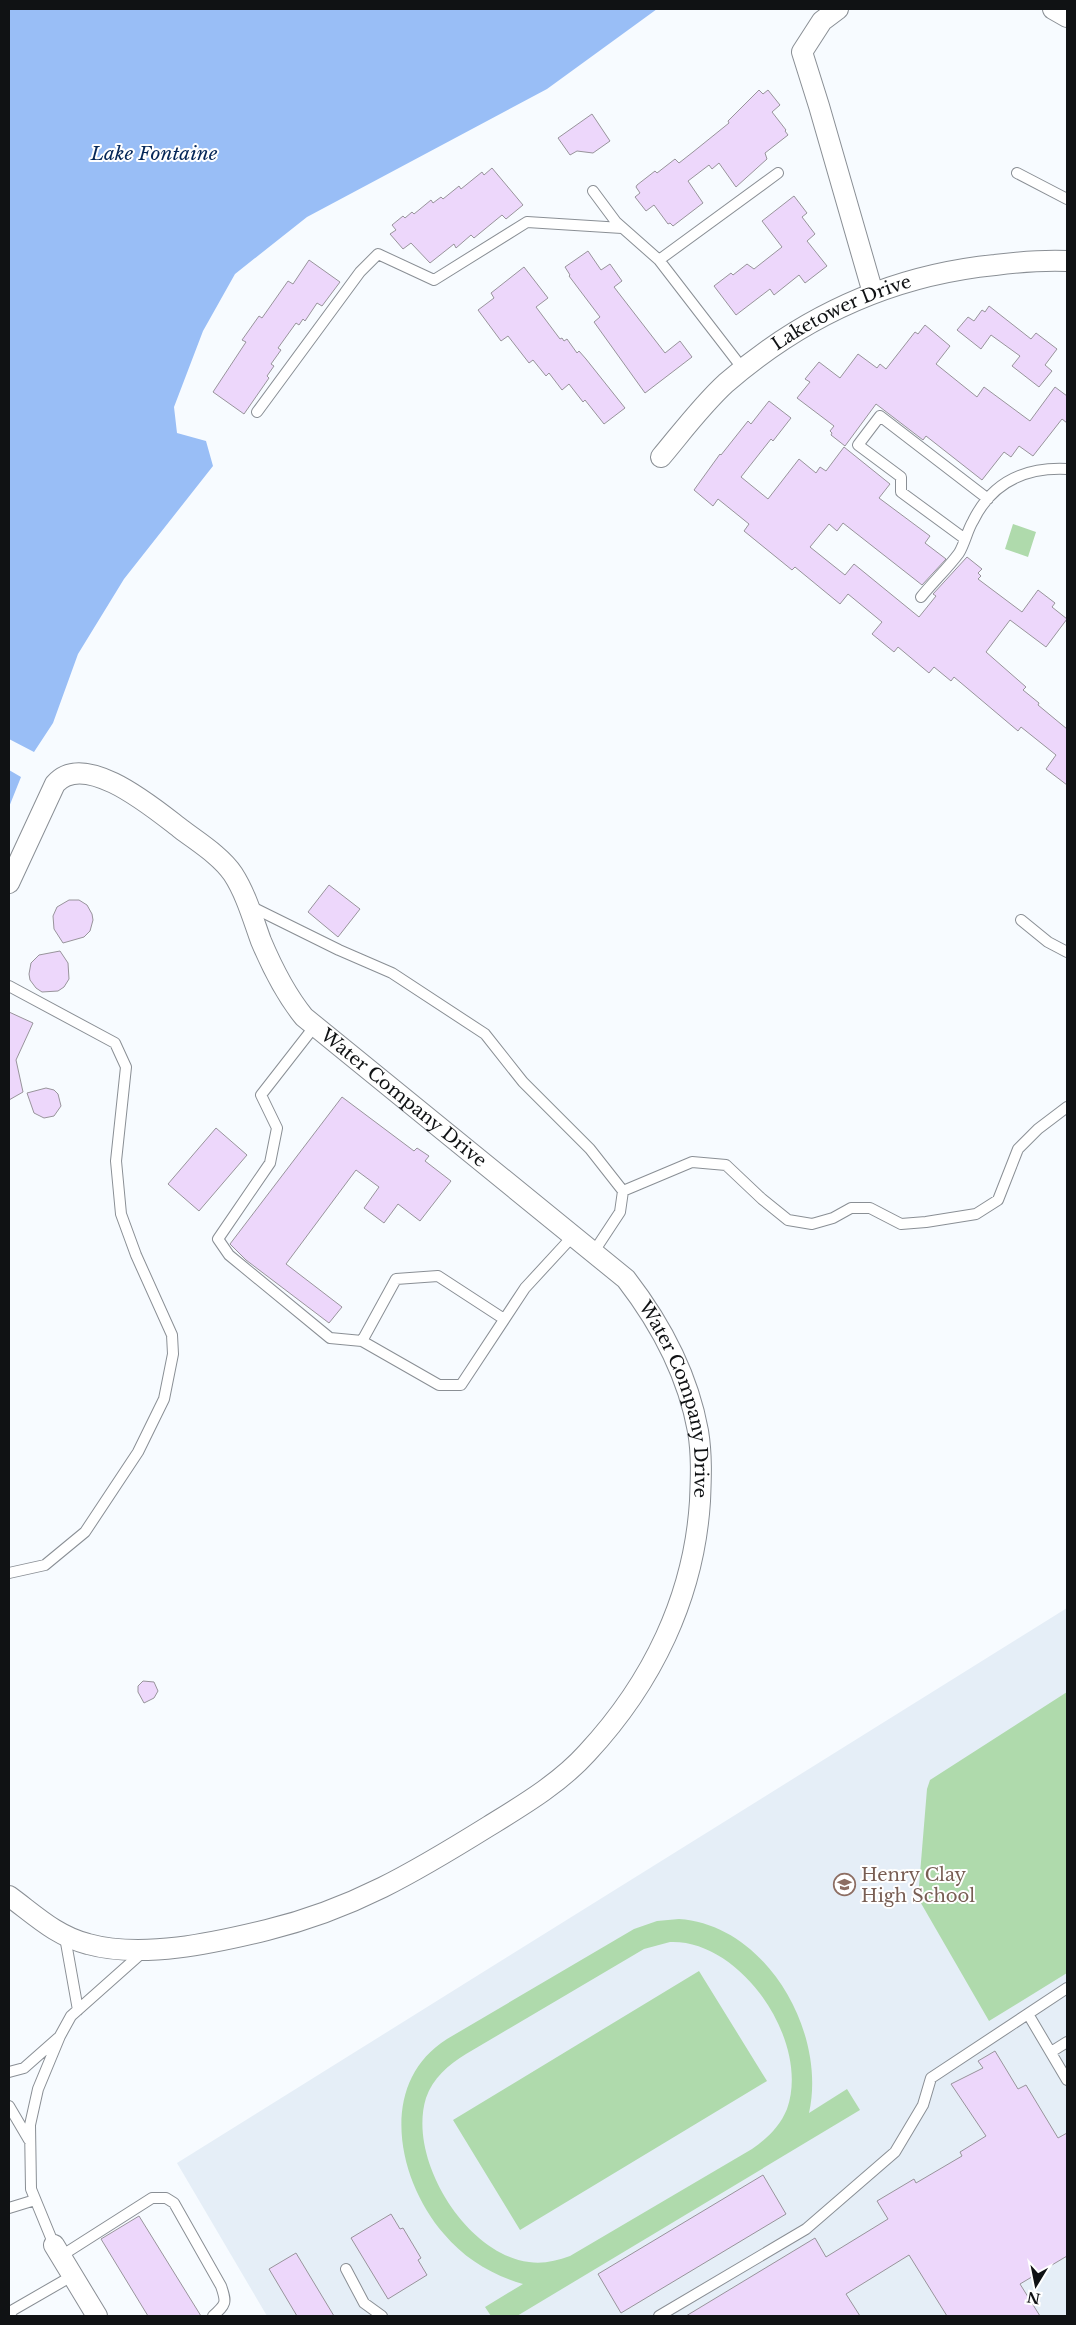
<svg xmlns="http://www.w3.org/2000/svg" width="1076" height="2325" viewBox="0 0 1076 2325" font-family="'Libre Baskerville',serif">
	<rect width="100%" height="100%" fill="#f7fbff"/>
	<path fill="#e5eef7" d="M1067,1608V2316H267L177,2163Z"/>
	<path fill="#afdaac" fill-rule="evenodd" d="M1013,524L1036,532L1028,557L1005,549Z
		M1067,1692V1973L989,2021L918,1898L927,1789L930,1780Z
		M679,1919C767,1925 827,2033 809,2113L847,2089L860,2110L517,2316H491L485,2307L523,2284C492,2275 465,2259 444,2234C397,2180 377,2083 447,2039L634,1929L657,1921ZM670,1942C741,1939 811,2042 787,2109C780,2126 768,2138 752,2149L570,2256C556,2261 543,2264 529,2262C466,2254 407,2159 426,2098C433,2078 448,2065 466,2054L644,1949Z
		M699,1971L767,2081L520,2230L453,2120Z"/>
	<path fill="#99bef6" d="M9,9H657L547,89L307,217L235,274L203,331L174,407L177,433L206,441L213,466L124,579L78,654L53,723L34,752L9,739Z
		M9,770L21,777L9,807Z"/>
	<path fill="#edd7fb" stroke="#98949b" d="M759,90L763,94L768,90L780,105L772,112L786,130L785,131L788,135L765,153L767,159L736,187L719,163L712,169L709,165L688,181L703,203L673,226L670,223L668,224L654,205L646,211L635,197L640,193L636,187L637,185L655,171L657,173L675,159L679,163L693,152L729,123L728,121Z
		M592,114L610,141L593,153L577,151L570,155L558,138Z
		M492,168L523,205L506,219L502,215L474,238L471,235L456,248L454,244L430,263L411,243L403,249L390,234L396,230L392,225L403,216L405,218L412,212L414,214L431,200L433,203L441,197L443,199L459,186L461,189L482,172L484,175Z
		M794,196L807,213L802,217L815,234L807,241L827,266L805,283L799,275L774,295L770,289L736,315L714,286L731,273L733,275L747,264L754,269L782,247L762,221Z
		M588,251L601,270L610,264L622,281L614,287L665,353L680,341L692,357L645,393L594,322L600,317L569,276L570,275L565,267Z
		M309,260L340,282L322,306L317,303L305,321L303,319L299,325L296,323L278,348L281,350L271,364L274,366L267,376L269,378L244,414L213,392L246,342L242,340L259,316L262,318L288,281L293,284Z
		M524,267L548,298L536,307L560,339L562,338L564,341L567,339L577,353L579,351L586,359L625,408L604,424L585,400L583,402L569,384L562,390L549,373L546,376L533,360L529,363L508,336L501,341L478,310L494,298L491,293Z
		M989,306L1031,339L1036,333L1057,349L1045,365L1052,371L1039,387L1012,366L1020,356L991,335L981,349L957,330L968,317L974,321L982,310L985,312Z
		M925,325L950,346L936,364L977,397L984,387L1030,421L1055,387L1067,396V423L1062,419L1033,456L1019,446L1011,457L1004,452L982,480L926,436L923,440L876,404L845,446L831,435L832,433L830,431L834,426L797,398L810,382L805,379L819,362L840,378L858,354L877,368L880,364L886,369L915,332L918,334Z
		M769,401L791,418L773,441L771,439L741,477L768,499L799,459L816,473L820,467L826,471L844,447L890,484L879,498L930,536L925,543L946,559L922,585L843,523L837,531L829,524L810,547L845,575L854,564L919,617L936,596L933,594L967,557L982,569L978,573L981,576L978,579L1022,612L1038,590L1055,603L1052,607L1067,619L1046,647L1010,620L986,652L1026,687L1023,690L1039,703L1038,705L1067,729V785L1046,769L1056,755L1021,727L1018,731L954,677L951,681L934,667L929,673L898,647L894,652L872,634L882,622L848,594L840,604L795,567L792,570L744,531L749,524L718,499L713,506L694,490L720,454L721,455L748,421L751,424Z
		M329,885L360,909L338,937L308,912Z
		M69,900H79L87,905L92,914L93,920L90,931L84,937L63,943L54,929L53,916L57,907Z
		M60,951L68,963L69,979L64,987L58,991L42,992L36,988L30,980L29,974L31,963L39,955Z
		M9,1012L33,1023L16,1060L23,1092L9,1100Z
		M46,1088L54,1090L58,1094L61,1106L54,1116L44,1118L34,1113L27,1093Z
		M342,1097L414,1151L417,1148L429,1156L425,1161L451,1181L420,1221L398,1204L384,1223L364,1208L379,1187L356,1170L286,1264L342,1307L329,1323L246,1260L230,1244Z
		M216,1128L247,1155L199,1211L168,1184Z
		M143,1681L154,1682L158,1691L154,1698L144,1703L138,1692V1686Z
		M995,2051L1018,2089L1026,2085L1058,2138L1067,2133V2256L1020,2284L1040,2316H947L909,2255L846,2294L860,2316H686L815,2238L826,2257L888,2219L877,2201L914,2179L916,2183L962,2156L960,2152L986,2136L951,2084L983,2068L978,2061Z
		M763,2175L786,2214L621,2313L598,2274Z
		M391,2214L400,2229L403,2228L421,2258L418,2260L427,2275L388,2299L351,2238Z
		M139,2216L201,2316H148L101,2239Z
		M296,2253L334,2316H297L269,2269Z"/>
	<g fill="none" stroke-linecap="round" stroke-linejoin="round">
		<defs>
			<path id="service" d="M1017,173L1067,199
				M593,191L616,222L659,260L743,369
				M659,260L778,173
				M257,412L360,272L378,254L434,280L527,222L622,228
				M965,539L901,492V477L858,445L880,416L988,499
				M921,597C933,582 948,568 959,553C965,543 967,531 973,521C992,482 1025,467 1067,469
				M250,906L339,950L392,973L485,1034L523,1082L590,1149L623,1191L620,1212L593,1253
				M1021,920L1048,942L1067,952
				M9,986L115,1043L126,1067L116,1161L121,1214L136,1255L172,1335L173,1354L164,1399L138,1452L85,1532L45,1565L9,1573
				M314,1027L261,1095L277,1128L270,1163L218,1239L229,1255L330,1338L362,1341L439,1385H461L525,1288L572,1237
				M623,1191L692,1162L726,1165L762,1199L788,1220L812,1224L833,1218L851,1208H870L901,1224L926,1222L976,1214L998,1200L1018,1149L1038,1129L1067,1107
				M362,1341L396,1279L438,1276L504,1319
				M65,1937L78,2010
				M1028,2014L1067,2080
				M1051,2052L1067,2042
				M9,2072L24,2068L58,2038
				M9,2106L29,2140
				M9,2208L35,2200
				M54,2245L31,2189L30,2125L38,2089L60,2036L71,2016L143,1952
				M61,2256L152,2198H166L174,2203L221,2286C227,2303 226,2304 213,2316
				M346,2269L364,2303L382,2316
				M9,2316L13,2310L72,2276
				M659,2316L806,2229L895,2152L923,2105L931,2078L1067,1988"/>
			<g id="minor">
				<path d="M838,9L822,21L802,52L819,106L873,293"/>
				<path d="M1053,9L1067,17"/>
				<path id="s1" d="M661,457C682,432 702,405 726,383C803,316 894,275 995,265C1019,262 1043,260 1067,261"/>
				<path id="s2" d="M9,883L55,784C85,749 156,810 181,829C198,842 221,856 233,874C246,894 253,919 261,941C272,967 286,995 304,1017L626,1279C660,1323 688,1376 698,1431C702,1455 701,1478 700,1501C694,1597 652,1683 587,1753C560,1783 523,1805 489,1826C415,1872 353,1909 267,1930C214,1943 142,1959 88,1944C56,1936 35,1915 9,1896"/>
				<path d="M54,2245L97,2316"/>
			</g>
		</defs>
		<use href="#service" stroke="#8a8f95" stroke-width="12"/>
		<use href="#minor" stroke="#8a8f95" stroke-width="22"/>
		<use href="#service" stroke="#fff" stroke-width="10"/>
		<use href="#minor" stroke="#fff" stroke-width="20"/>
	</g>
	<defs>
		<symbol id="school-ring" viewBox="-11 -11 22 22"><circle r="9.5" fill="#fff" stroke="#8d6e63" stroke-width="1.5"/><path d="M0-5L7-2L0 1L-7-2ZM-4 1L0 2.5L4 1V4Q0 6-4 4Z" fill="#8d6e63"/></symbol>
	</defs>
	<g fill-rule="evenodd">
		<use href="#school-ring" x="832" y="1872" width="25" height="25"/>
	</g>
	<g text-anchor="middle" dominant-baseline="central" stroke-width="4" stroke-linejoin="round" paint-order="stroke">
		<g font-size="18" fill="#101214" stroke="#fff">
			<text stroke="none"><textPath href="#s1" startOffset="235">Laketower Drive</textPath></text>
			<text stroke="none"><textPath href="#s2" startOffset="612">Water Company Drive</textPath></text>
			<text stroke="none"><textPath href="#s2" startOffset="1032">Water Company Drive</textPath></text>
		</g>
		<g font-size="18" fill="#785e54" stroke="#fff" text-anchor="start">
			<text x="861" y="1875">Henry Clay<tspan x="861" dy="21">High School</tspan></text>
		</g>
		<g font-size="19" font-style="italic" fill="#052758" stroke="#fff">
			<text x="154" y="153">Lake Fontaine</text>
		</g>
	</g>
	<rect width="1076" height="2325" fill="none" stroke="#101214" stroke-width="20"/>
	<g transform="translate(1036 2285) rotate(190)" stroke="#ffffff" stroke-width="4" paint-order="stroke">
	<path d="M0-4L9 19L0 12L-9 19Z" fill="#101214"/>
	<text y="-8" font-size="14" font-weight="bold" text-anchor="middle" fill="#101214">N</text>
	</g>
</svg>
